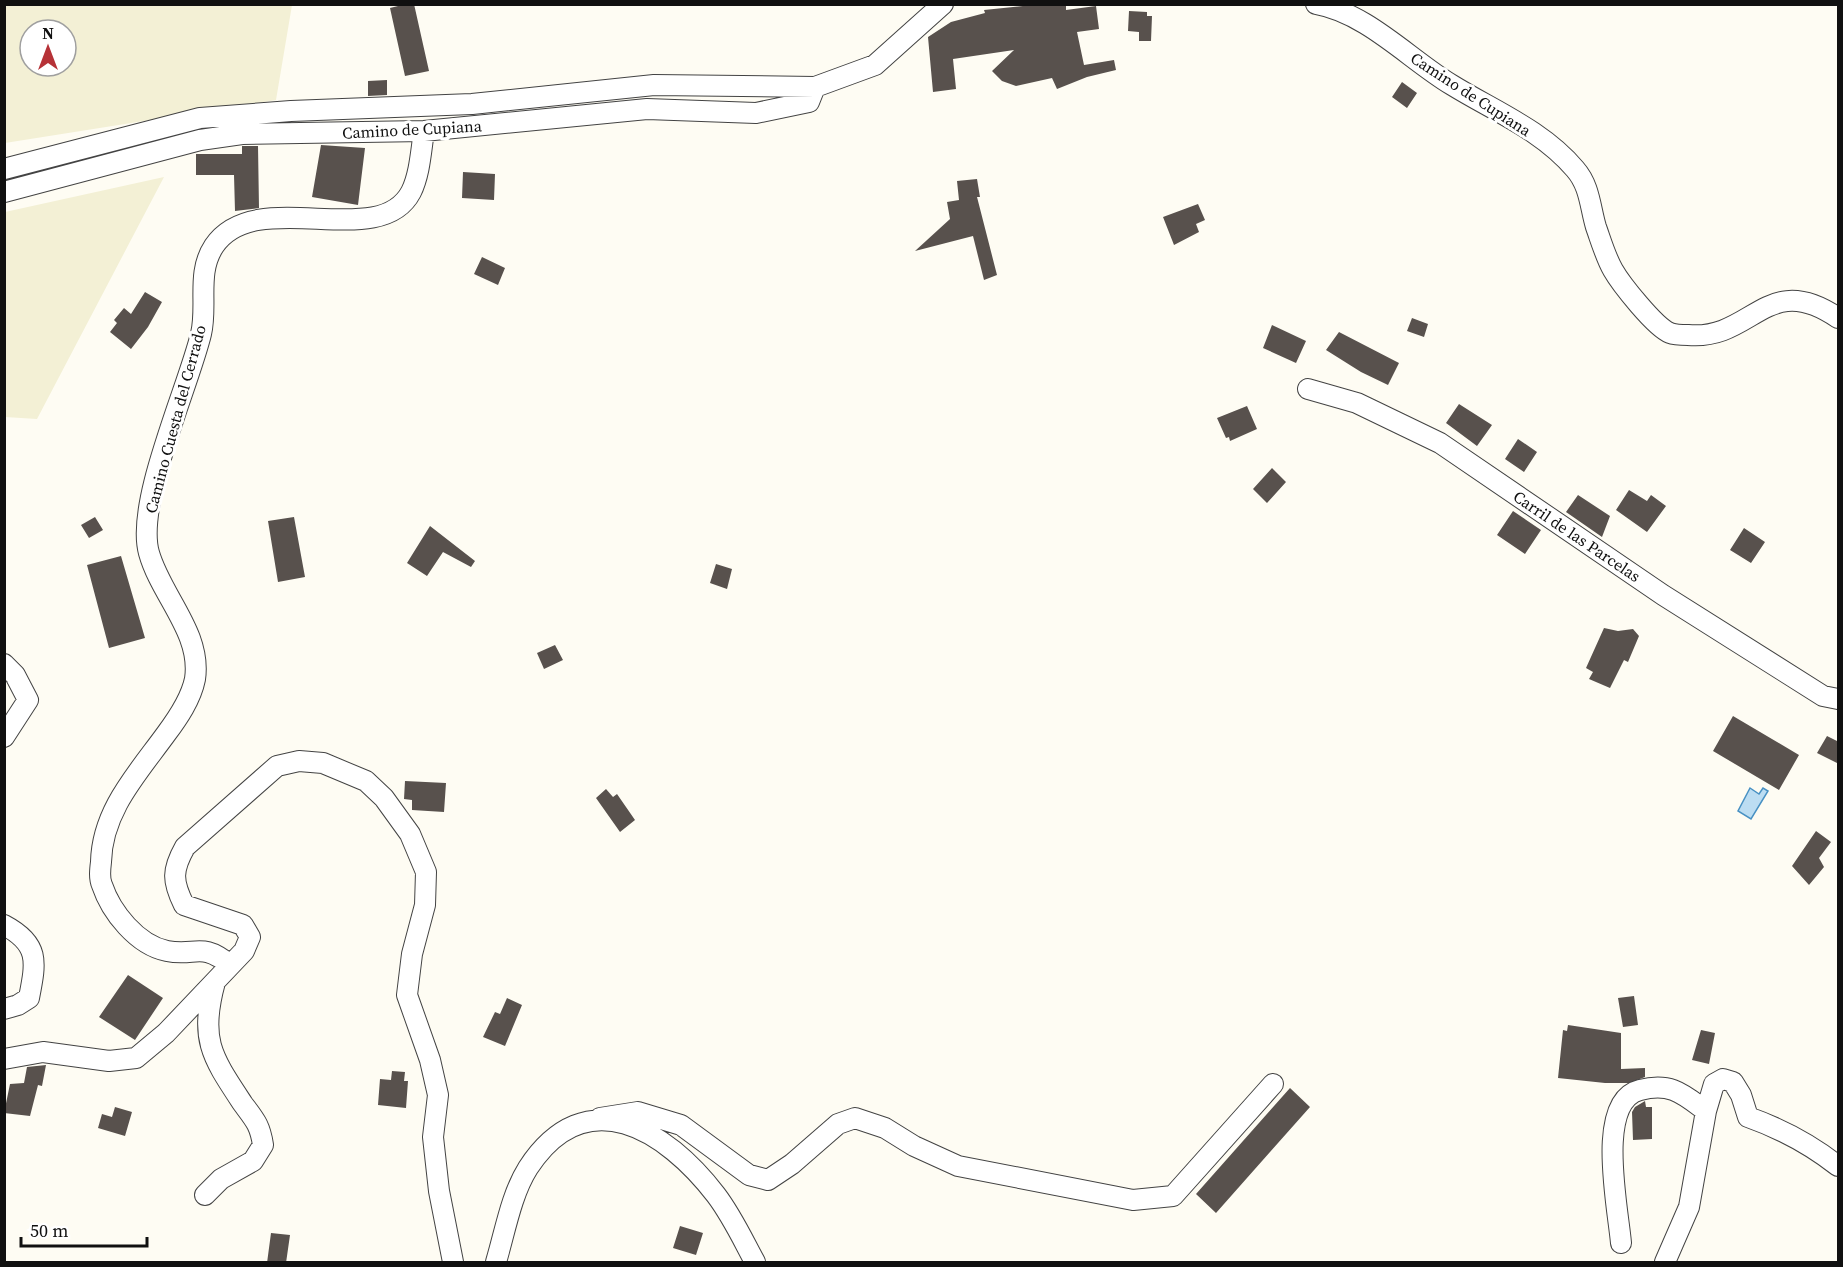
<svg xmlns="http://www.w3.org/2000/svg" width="1843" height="1267" viewBox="0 0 1843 1267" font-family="'Source Serif 4',serif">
	<rect width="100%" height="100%" fill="#fefcf3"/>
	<path fill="#f3f0d5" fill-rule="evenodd" d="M5,5H292L276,100L5,143ZM30,30H66V66H30Z
		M164,177L37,419L5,417V212Z"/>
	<path fill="#bcddf2" stroke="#4891c3" stroke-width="1.5" d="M1750,788L1759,794L1763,788L1768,791L1751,819L1738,811Z"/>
	<path fill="#58514d" d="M406,4H414L429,71L405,76L390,8Z
		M1041,4H1066V10L1096,6L1099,29L1077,32L1084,65L1114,60L1116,70L1087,77L1057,89L1052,78L1016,86L1002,81L992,71L1014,50L953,59L956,89L933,92L928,37L951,22L985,13L984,10Z
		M1129,11L1147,12V16H1152L1151,41H1139V32L1128,31Z
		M387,80V95L368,96V81Z
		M1402,82L1417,93L1407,108L1392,97Z
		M321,145L365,148L358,205L312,197Z
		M242,146H258L259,208L235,211L234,175H196V154H242Z
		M463,172L495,174L494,200L462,198Z
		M977,179L980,197H977L997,275L984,280L973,236L915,251L950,219L947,202L959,200L957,181Z
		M1198,204L1205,220L1196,224L1199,232L1174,245L1163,217Z
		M482,257L505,268L498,285L474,274Z
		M145,292L162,302L148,327L131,349L110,332L117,323L114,320L124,308L131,314Z
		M1412,318L1428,324L1424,337L1407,331Z
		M1272,325L1306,341L1296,363L1263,348Z
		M1339,332L1399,363L1388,385L1361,372L1326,350Z
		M1459,404L1492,425L1477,446L1446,423Z
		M1247,406L1257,429L1230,441L1229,437L1226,438L1217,418Z
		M1518,439L1537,452L1524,472L1505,459Z
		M1272,468L1286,482L1267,503L1253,489Z
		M1629,490L1647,501L1651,495L1666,506L1647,532L1616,510Z
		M1578,495L1610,516L1602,537L1566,512Z
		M1513,511L1541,530L1525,554L1497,535Z
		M95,517L103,530L89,538L81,525Z
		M294,517L305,577L278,582L268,521Z
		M430,526L475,561L471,567L443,552L427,576L407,563Z
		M1744,528L1765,542L1751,563L1730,550Z
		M121,556L145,638L109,648L87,565Z
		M716,564L732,569L727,589L710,583Z
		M1604,628L1618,631L1633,629L1639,636L1628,662L1624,660L1610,688L1589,679L1593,672L1586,668Z
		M555,645L563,660L544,669L537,653Z
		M1733,716L1799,755L1779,790L1713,751Z
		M1827,736L1839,742V764L1817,753Z
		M405,781L446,783L444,812L412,810V800L404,799Z
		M606,789L613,797L617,794L635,820L620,832L596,798Z
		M1816,831L1831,842L1819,858L1824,867L1809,885L1792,866Z
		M128,975L163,998L135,1040L99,1017Z
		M1634,996L1638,1025L1623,1027L1618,998Z
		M507,998L522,1005L505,1046L483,1037L495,1012L500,1014Z
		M1568,1025L1621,1033V1069L1645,1068V1077L1629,1083H1605L1558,1078L1563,1030L1567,1031Z
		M1701,1030L1715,1033L1709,1064L1692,1060Z
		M46,1065L42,1086L38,1085L30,1116L4,1113L10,1084L24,1083L27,1067Z
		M392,1071L405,1072L404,1081H408L406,1108L378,1105L380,1079L391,1080Z
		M1290,1088L1310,1107L1216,1213L1196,1194Z
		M1645,1101L1646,1107H1652V1139L1633,1140L1632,1112L1635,1107Z
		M115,1107L132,1112L125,1136L98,1128L102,1114L112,1117Z
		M680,1226L703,1233L696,1255L673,1248Z
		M271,1233L290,1235L286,1263H267Z"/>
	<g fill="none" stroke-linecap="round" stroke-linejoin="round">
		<defs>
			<path id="street" d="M1316,4C1367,13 1410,60 1452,85C1494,111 1542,130 1575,169C1590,186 1590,207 1596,227C1601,241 1606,258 1613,270C1621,284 1655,327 1670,333C1675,335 1683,335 1688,335C1753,341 1766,269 1838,318
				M4,169L200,118L291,111L472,104L654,85L815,87L875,65L943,4
				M4,192L200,140L242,134L424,131L647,109L756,113L809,102L815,87
				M1308,389L1357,403L1440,443L1663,595L1823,696L1838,699
				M4,664L15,675L28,700L4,737
				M4,925C40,944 36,962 29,998L18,1005L4,1009
				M230,965C201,941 196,957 167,951C137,945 111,912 102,885C99,878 100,870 101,862C102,811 137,774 166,734C178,718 191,699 195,679C202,633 161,596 149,553C135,503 188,388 201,334C208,305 196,273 214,246C256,184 379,253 411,192C420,174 421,150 424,131
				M4,1059L43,1052L109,1061L136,1058L166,1033L244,951L250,937L243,925L184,905C172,881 172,870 185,847L277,766L299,761L323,763L366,781L384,798L410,834L426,872L425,905L412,954L407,995L430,1060L438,1095L433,1137L439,1191L453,1262
				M600,1118L638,1112L681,1125L749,1175L768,1180L792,1164L838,1124L855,1118L885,1128L914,1146L958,1166L1133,1200L1173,1196L1273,1084
				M205,1195L221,1179L253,1161L263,1145C260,1125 255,1120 243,1104C212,1057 199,1040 215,982
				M1621,1243C1618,1207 1595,1101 1640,1090C1671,1082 1683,1094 1706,1111
				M496,1262C505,1232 511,1195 528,1168C586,1079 666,1130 716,1195C732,1216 743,1240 755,1262
				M1665,1262L1689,1207L1706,1111L1714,1084L1723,1079L1733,1082L1741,1095L1748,1117C1782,1129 1810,1144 1838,1166"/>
		</defs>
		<use href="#street" stroke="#434343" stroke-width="22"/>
		<use href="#street" stroke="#fff" stroke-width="20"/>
	</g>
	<g text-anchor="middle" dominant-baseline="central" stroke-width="6" stroke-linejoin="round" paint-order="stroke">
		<g font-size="16" fill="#101010" stroke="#fff">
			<text transform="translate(1471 94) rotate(33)">Camino de Cupiana</text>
			<text transform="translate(412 129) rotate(-3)">Camino de Cupiana</text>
			<text transform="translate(175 419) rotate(-75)">Camino Cuesta del Cerrado</text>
			<text transform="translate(1577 536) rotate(34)">Carril de las Parcelas</text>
		</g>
	</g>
	<rect width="1843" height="1267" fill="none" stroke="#101010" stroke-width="12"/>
	<g transform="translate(48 48)"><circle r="28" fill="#ffffff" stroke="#9f9f9f" stroke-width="1.5"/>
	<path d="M0-4.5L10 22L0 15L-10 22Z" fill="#b63237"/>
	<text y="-9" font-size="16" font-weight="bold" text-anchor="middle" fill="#101010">N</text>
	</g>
	<path d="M21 1237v9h126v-9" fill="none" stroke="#101010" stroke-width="3"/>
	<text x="30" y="1237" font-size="18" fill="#101010" stroke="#ffffff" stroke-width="4.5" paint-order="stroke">50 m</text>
</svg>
